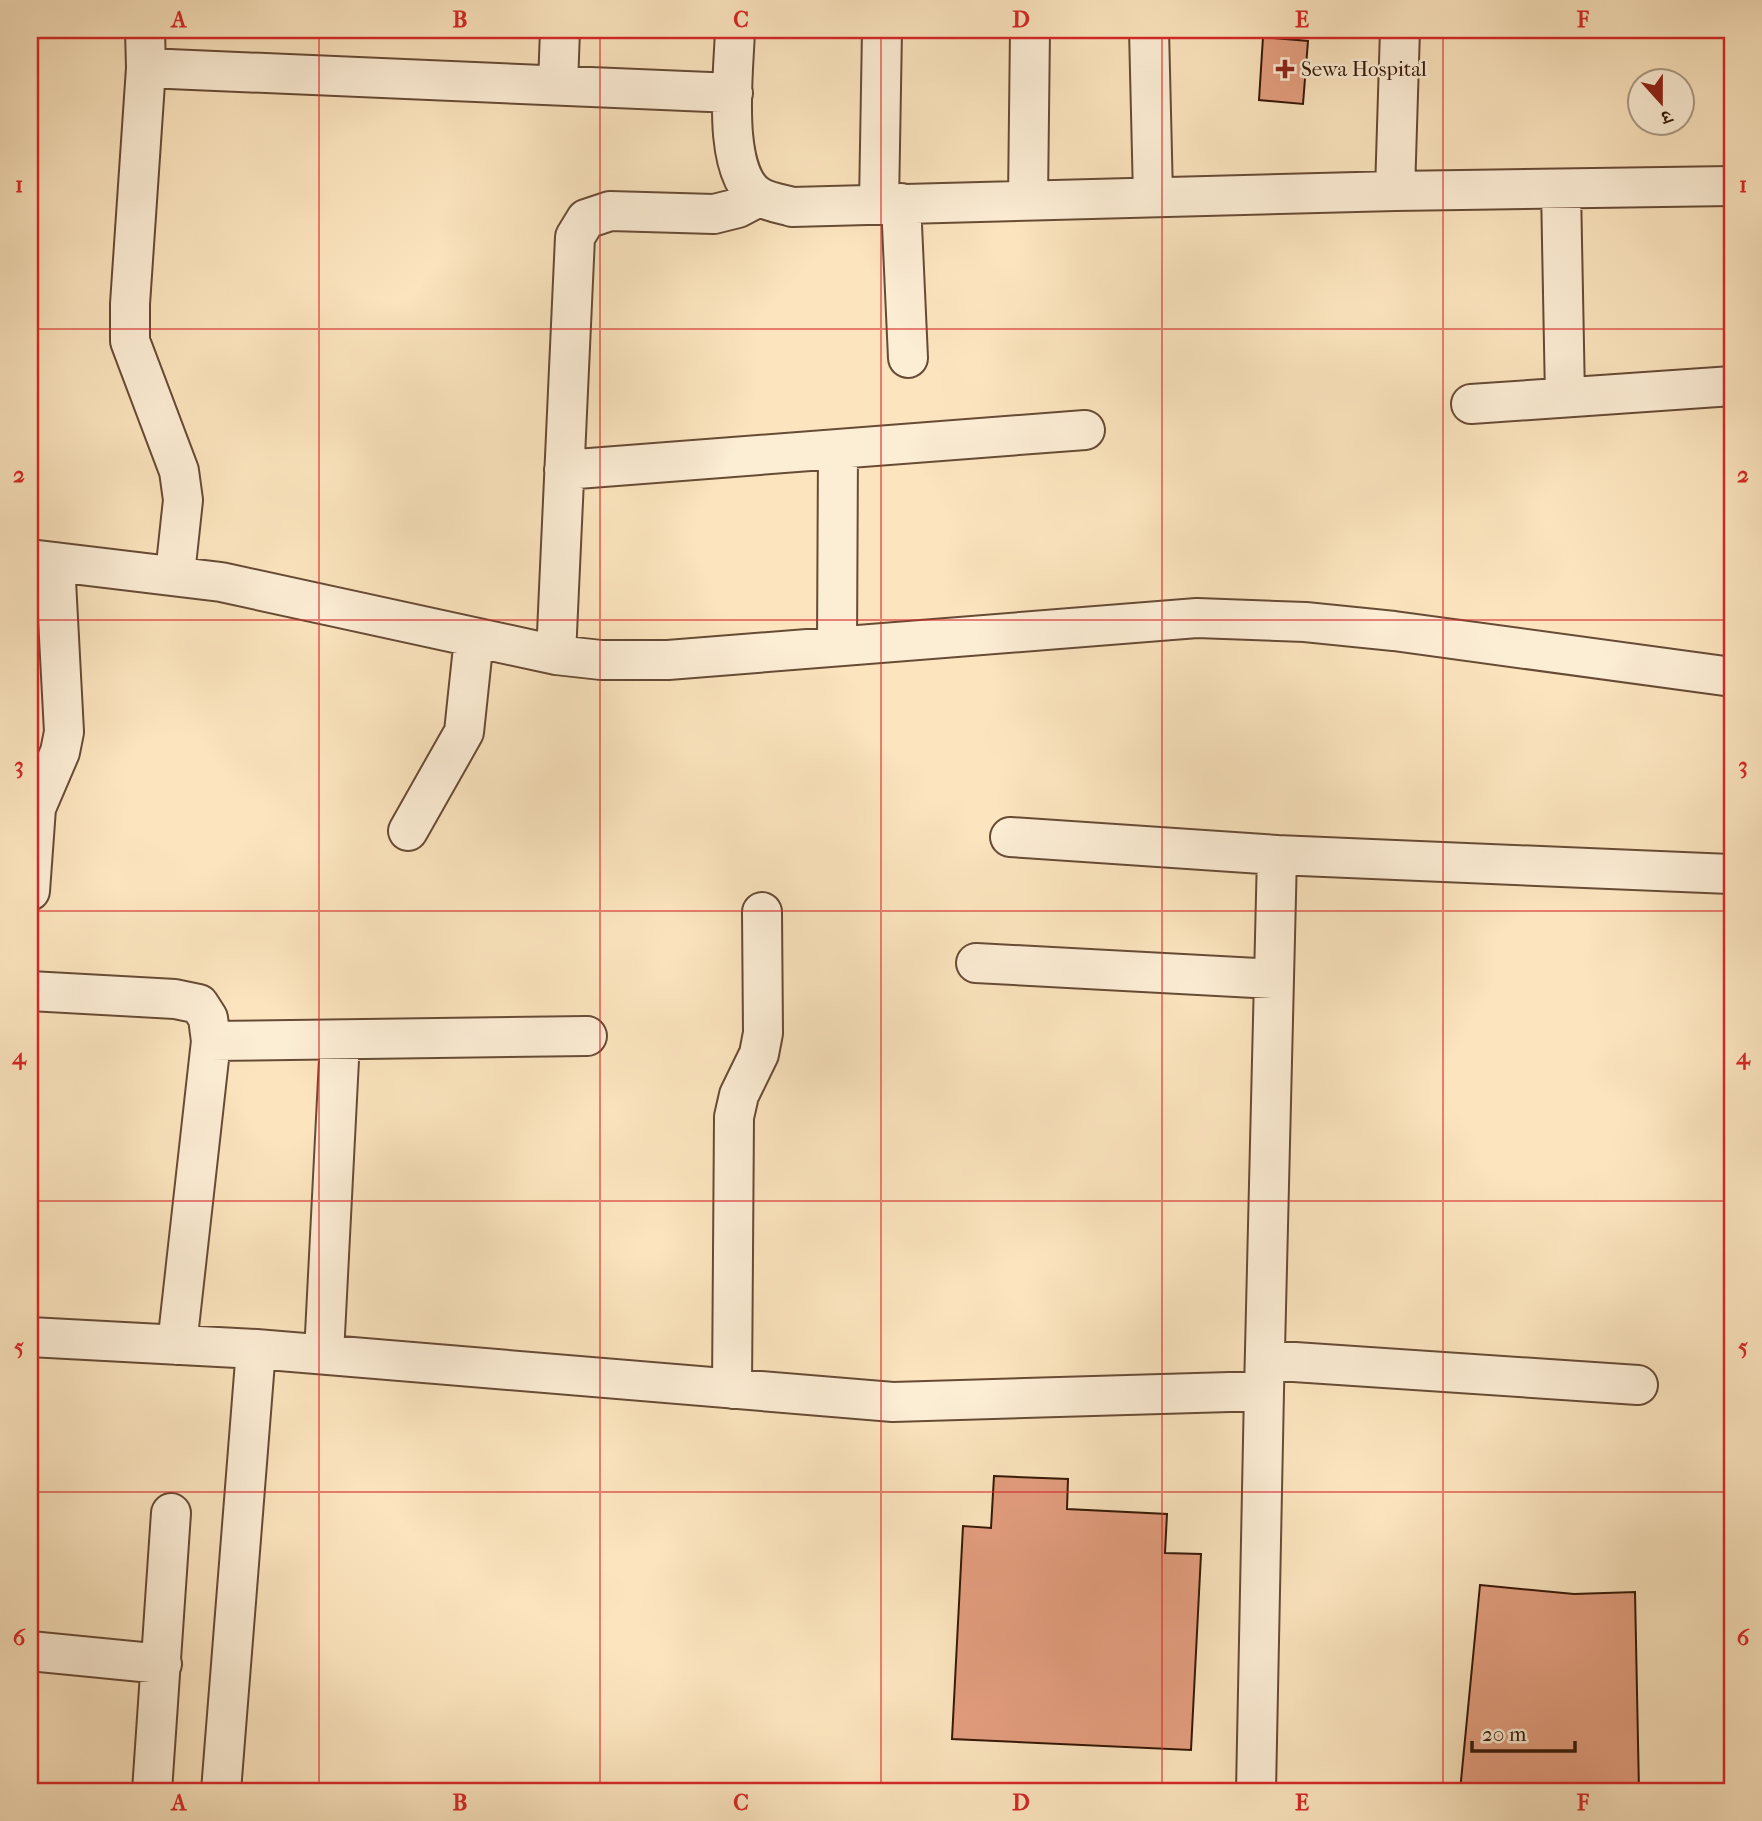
<svg xmlns="http://www.w3.org/2000/svg" width="1762" height="1821" viewBox="0 0 1762 1821" font-family="'IM FELL French Canon','Noto Serif Devanagari',serif">
	<rect width="100%" height="100%" fill="#fbe4be"/>
	<filter id="stains"><feTurbulence type="fractalNoise" baseFrequency=".00286" numOctaves="4"/><feColorMatrix values="0 0 0 0 .2 0 0 0 0 .09 0 0 0 0 .02 0 0 0 .5 -.17"/></filter>
	<radialGradient id="worn" r=".72"><stop offset=".6" stop-color="#630" stop-opacity="0"/><stop offset="1" stop-color="#630" stop-opacity=".3"/></radialGradient>
	<path fill="#e49e7f" stroke="#361807" stroke-width="2" d="M1263,37L1308,41L1303,104L1259,100Z
		M994,1476L1068,1479L1067,1509L1167,1514L1165,1553L1201,1554L1191,1750L952,1739L963,1526L991,1528Z
		M1480,1585L1574,1594L1635,1592L1639,1791H1460Z"/>
	<g fill="none" stroke-linecap="round" stroke-linejoin="round">
		<defs>
			<path id="minor" d="M145,30L146,68L130,304V341L179,471L183,500L175,574
				M735,30C734,69 720,176 760,197C769,202 782,204 792,207L1395,191L1732,186
				M1149,30L1153,196
				M146,68L733,93
				M558,85L560,30
				M1561,189L1565,397
				M1395,191L1400,30
				M1028,199L1030,30
				M901,203L908,358
				M879,204L882,30
				M1471,404L1732,386
				M564,470L1085,430
				M30,559L221,582L556,655L601,660H668L1197,618L1305,622L1394,631L1732,677
				M837,646L838,449
				M556,655L575,237L586,219L610,211L714,214L738,208L759,197
				M408,831L464,732L474,638
				M1010,837L1277,855
				M30,891L36,808L60,752L64,732L55,562
				M976,963L1274,979
				M30,991L175,999L199,1004L208,1018L211,1041L177,1345
				M211,1041L587,1036
				M30,1337L256,1349L893,1402L1264,1391L1256,1791
				M324,1354L340,1040
				M1265,1360L1638,1385
				M732,1389L734,1117L739,1095L759,1054L763,1033L762,912
				M1264,1391L1277,855L1730,874
				M30,1651L162,1664
				M152,1791L171,1513
				M221,1791L256,1349"/>
		</defs>
		<use href="#minor" stroke="#674b35" stroke-width="42"/>
		<use href="#minor" stroke="#fcedd5" stroke-width="38"/>
	</g>
	<path fill="none" stroke="#d62828" stroke-width="2" stroke-opacity="0.55" d="M319,30V1791M600,30V1791M881,30V1791M1162,30V1791M1443,30V1791M30,329H1732M30,620H1732M30,911H1732M30,1201H1732M30,1492H1732"/>
	<path fill="#8f2418" stroke="#fcedd5" stroke-width="2.5" d="M1281.5 58.5h7v7h7v7h-7v7h-7v-7h-7v-7h7z"/>
	<g text-anchor="middle" dominant-baseline="central" stroke-width="5" stroke-linejoin="round" paint-order="stroke">
		<g font-size="21" fill="#361807" stroke="#fcedd5" text-anchor="start">
			<text x="1301" y="69">Sewa Hospital</text>
		</g>
	</g>
	<rect width="1762" height="1821" fill="none" stroke="#fbe4be" stroke-width="77"/>
	<g transform="translate(1661 102) rotate(159)"><circle r="33" fill="#fcedd5" stroke="#ad9883" stroke-width="2"/>
	<path d="M0-5L12 26L0 18L-12 26Z" fill="#8f2418"/>
	<text y="-10" font-size="19" font-weight="bold" text-anchor="middle" fill="#361807">उ</text>
	</g>
	<path d="M1472 1741v10h103v-10" fill="none" stroke="#361807" stroke-width="3.5"/>
	<text x="1482" y="1741" font-size="21" fill="#361807" stroke="#fcedd5" stroke-width="5" paint-order="stroke">20 m</text>
	<rect x="38" y="38" width="1686" height="1745" fill="none" stroke="#d62828" stroke-width="2.5"/>
	<g font-size="23" text-anchor="middle" font-weight="bold" fill="#d62828">
		<text x="179" y="27">A</text>
		<text x="460" y="27">B</text>
		<text x="741" y="27">C</text>
		<text x="1021" y="27">D</text>
		<text x="1302" y="27">E</text>
		<text x="1583" y="27">F</text>
		<text x="19" y="192">1</text>
		<text x="1743" y="192">1</text>
		<text x="19" y="482">2</text>
		<text x="1743" y="482">2</text>
		<text x="19" y="773">3</text>
		<text x="1743" y="773">3</text>
		<text x="19" y="1064">4</text>
		<text x="1743" y="1064">4</text>
		<text x="19" y="1354">5</text>
		<text x="1743" y="1354">5</text>
		<text x="19" y="1645">6</text>
		<text x="1743" y="1645">6</text>
		<text x="179" y="1810">A</text>
		<text x="460" y="1810">B</text>
		<text x="741" y="1810">C</text>
		<text x="1021" y="1810">D</text>
		<text x="1302" y="1810">E</text>
		<text x="1583" y="1810">F</text>
	</g>
	<rect width="100%" height="100%" filter="url(#stains)"/>
	<rect width="100%" height="100%" fill="url(#worn)"/>
</svg>
